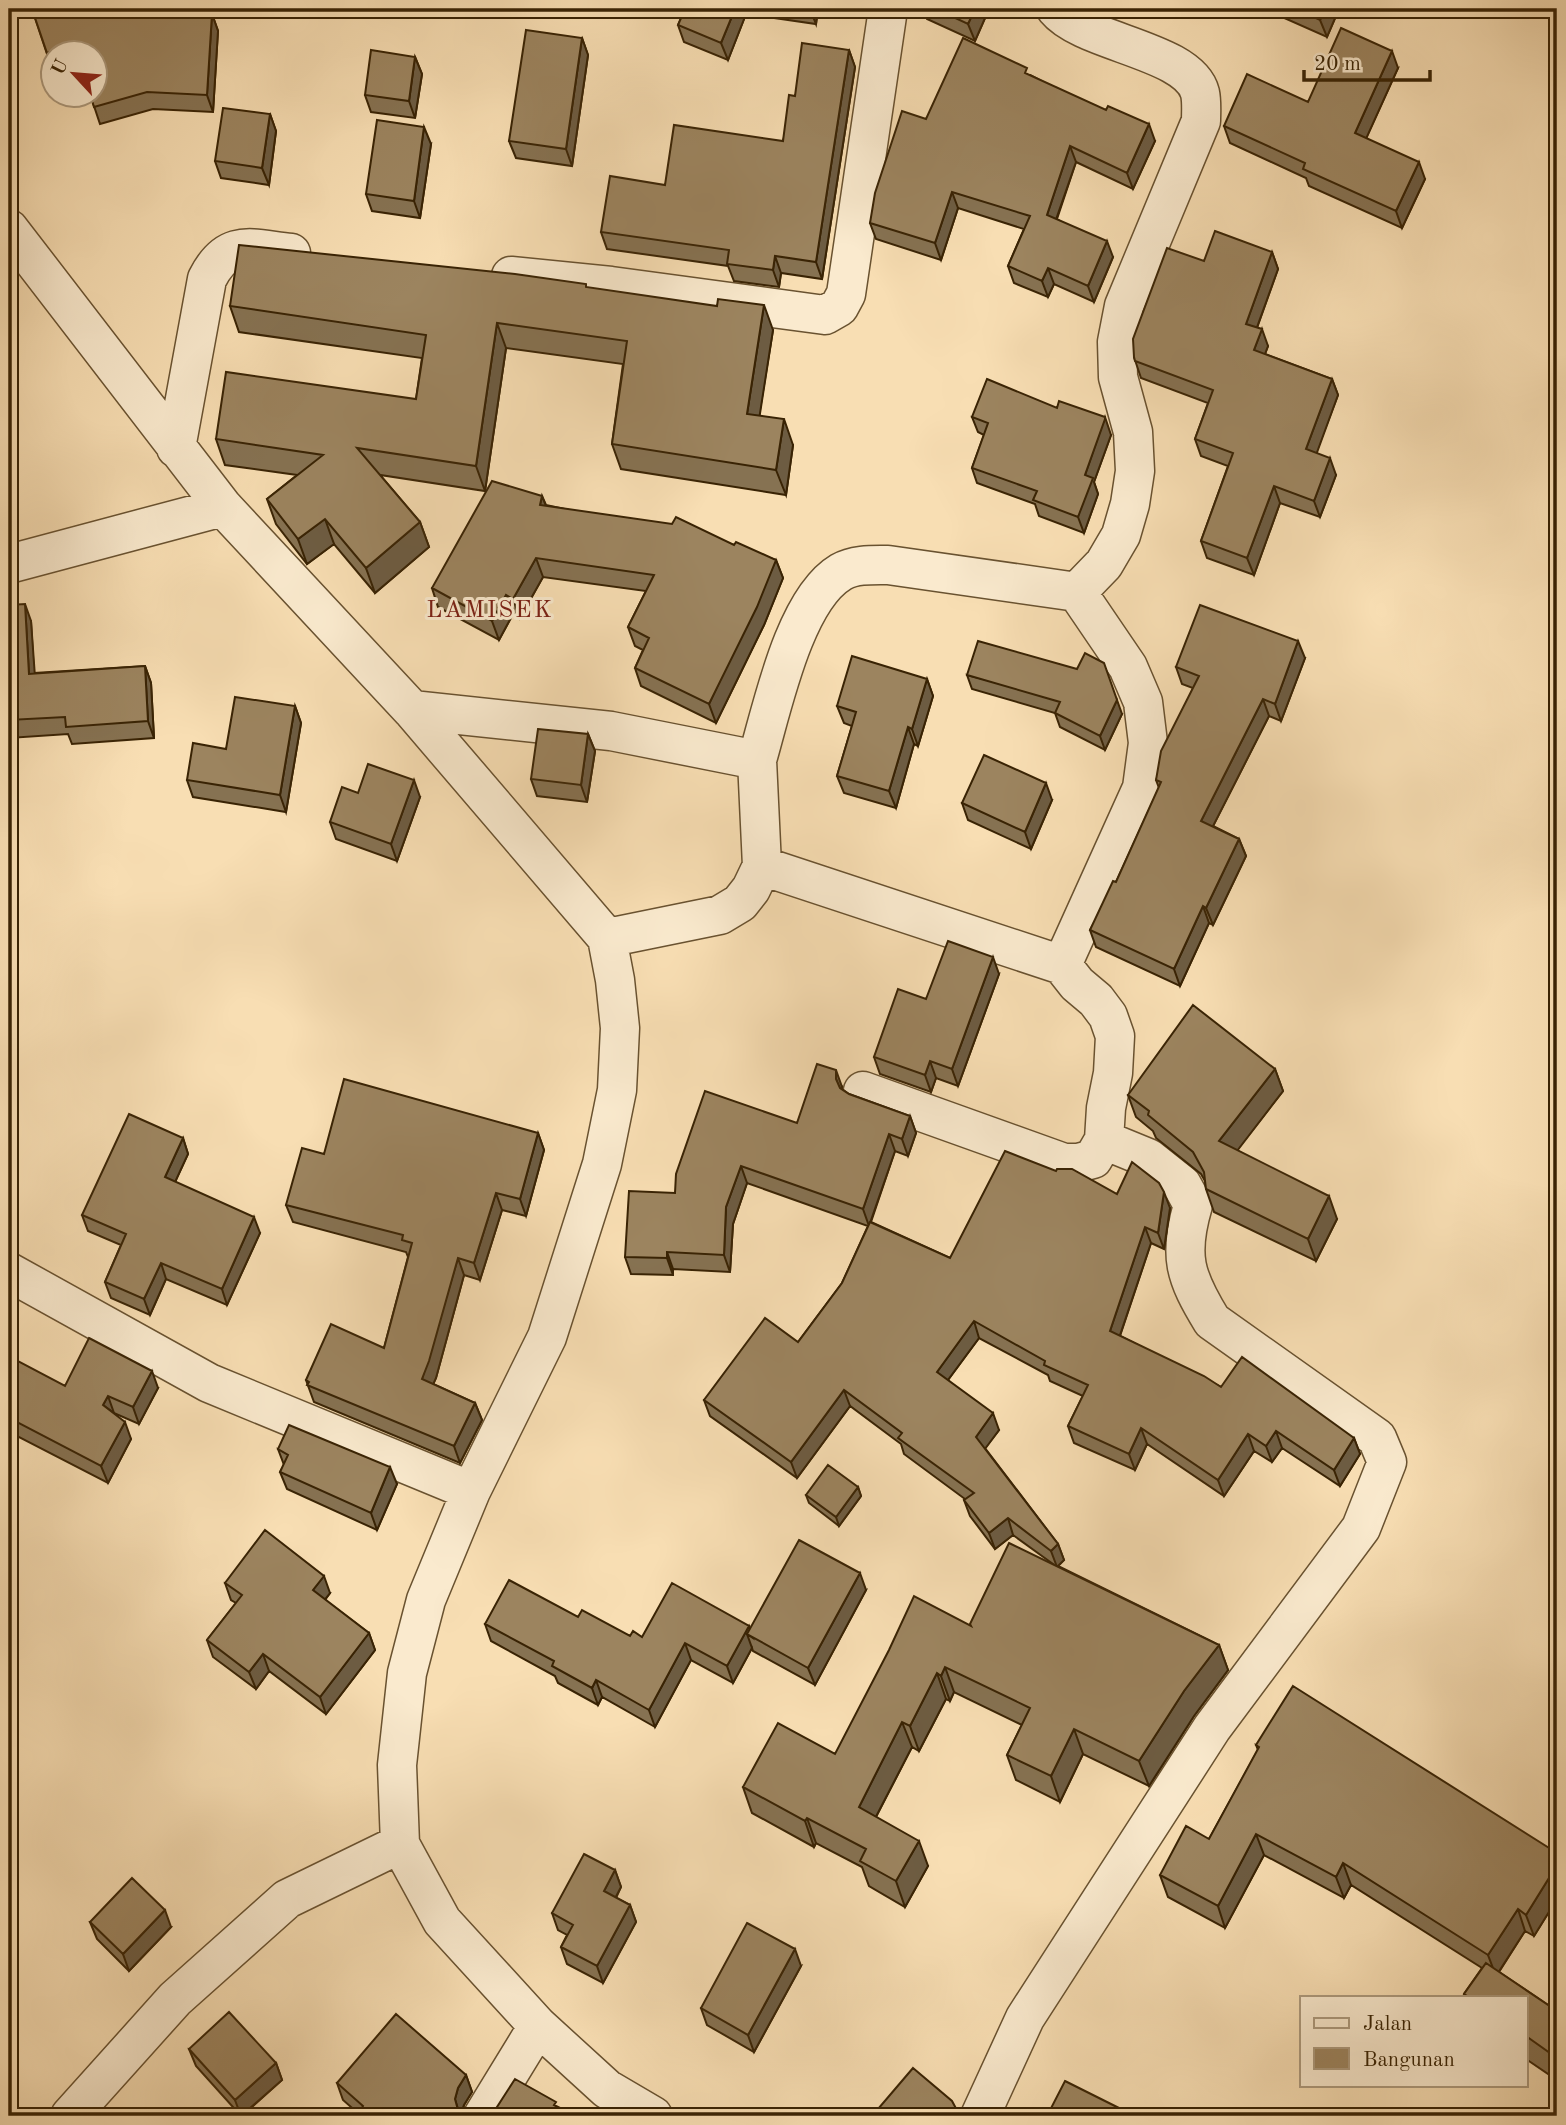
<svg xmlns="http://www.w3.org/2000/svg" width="1566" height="2125" viewBox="0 0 1566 2125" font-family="'Old Standard TT',serif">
	<rect width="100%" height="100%" fill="#f8deb3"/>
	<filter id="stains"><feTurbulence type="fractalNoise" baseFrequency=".00286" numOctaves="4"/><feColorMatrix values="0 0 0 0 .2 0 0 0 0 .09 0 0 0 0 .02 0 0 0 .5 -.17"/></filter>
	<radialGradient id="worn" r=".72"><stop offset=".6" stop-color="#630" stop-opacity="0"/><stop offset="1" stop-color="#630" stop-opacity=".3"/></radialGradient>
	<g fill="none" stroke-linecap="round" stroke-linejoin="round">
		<defs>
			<path id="minor" d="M9,229L223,507L412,710L607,938L615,980L620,1028L617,1090L602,1164L547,1337L471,1491L426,1600L407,1673L397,1765L400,1844L442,1921L538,2026L607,2089L653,2116
				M511,276L611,286L825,315L839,307L846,294L888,9
				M176,448L207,279C228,237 252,249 291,253
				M9,564L223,507
				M412,710L611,731L757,760C772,709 794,600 841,572C855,564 873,565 888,565L1077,592L1104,564L1121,535L1130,504L1135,471L1133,432L1118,377L1117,342L1124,306L1201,121C1201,113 1202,102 1200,93C1189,50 1084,43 1056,9
				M762,866L1062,965
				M607,938L720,915L740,903L751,889L762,866L757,760
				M863,1091L1064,1163H1078L1093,1159L1104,1140
				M9,1272L209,1383L471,1491
				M70,2116L175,1999L287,1899L400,1844
				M483,2116L538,2026
				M980,2116L1025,2018L1212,1728L1361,1528L1387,1462L1377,1438L1212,1321C1185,1277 1178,1256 1193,1205L1182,1185L1148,1158L1104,1140L1106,1108L1113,1073L1115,1036L1108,1016L1096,1000L1077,984L1062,965L1142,788L1148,743L1143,702L1128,667L1077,592"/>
		</defs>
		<use href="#minor" stroke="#695230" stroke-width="41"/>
		<use href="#minor" stroke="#faeace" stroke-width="38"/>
	</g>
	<path fill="#867252" stroke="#392304" stroke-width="2" d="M32,9H148L212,14L218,31L213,112L153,109L100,124L90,94L94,52H52V69Z
		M685,9H818L816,24L746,14L728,60L684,42L678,25Z
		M923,9H989L975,41L927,19Z
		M1279,9H1339L1327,37L1282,17Z
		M582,38L588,55L572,166L516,158L509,141Z
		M849,50L855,67L822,279L781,273L779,287L734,281L728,266L607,249L601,232L665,185L783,141L795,96Z
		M415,57L422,74L415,118L371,112L365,95Z
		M1398,68L1366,138L1425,179L1402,228L1309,186L1306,178L1230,143L1224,126L1308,102Z
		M1030,75L1155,141L1133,189L1076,162L1057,219L1113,257L1094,302L1054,284L1048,297L1014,283L1008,266L1024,229L958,208L941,260L876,239L870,223L926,119Z
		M270,114L276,131L269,185L221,178L215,161Z
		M431,144L420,218L372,211L366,194Z
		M1272,252L1278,269L1257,328L1268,346L1265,354L1332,379L1338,395L1316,453L1336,475L1320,517L1280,503L1254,575L1207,558L1201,541L1228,466L1201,456L1195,439L1208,403L1141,378L1134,357L1204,261Z
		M588,288L773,330L759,416L793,445L786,495L621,469L612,444L623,364L506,348L485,491L380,475L420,522L429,547L375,593L334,544L307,564L276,524L267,499L297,475L225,465L216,439L416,399L422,358L239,332L230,306Z
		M972,417L1111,435L1094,482L1098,494L1084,533L1039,516L1035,504L977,483L972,468L984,435L978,432Z
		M542,496L546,505L734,545L776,560L783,578L764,625L716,723L641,686L635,668L643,650L635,646L628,627L646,591L543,577L520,618L513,614L499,640L438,607L432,588Z
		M9,605L31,621L34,673L145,666L151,683L154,738L72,744L68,734L9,738Z
		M1305,658L1281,721L1269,716L1213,826L1239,839L1246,856L1213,925L1209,923L1180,986L1096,947L1090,930L1116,882L1159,788L1156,780L1193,688L1182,684L1176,667Z
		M967,675L1122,714L1105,750L1060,727L1055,713L972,689Z
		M927,679L933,696L918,746L914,744L896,808L844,793L837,776L852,726L844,723L837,706Z
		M295,706L301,723L286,812L193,797L187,780L226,749Z
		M588,734L595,751L587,802L537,796L531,779Z
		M358,793L420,797L397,861L336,839L330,822Z
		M1052,800L1031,849L968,820L962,803Z
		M999,974L958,1086L936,1078L931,1092L880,1074L874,1057L926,999Z
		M1275,1069L1283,1091L1237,1150L1337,1219L1316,1261L1214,1212L1206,1189L1205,1181L1201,1174L1156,1138L1153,1131L1136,1117L1128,1095Z
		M842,1087V1089L849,1094L910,1116L916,1133L908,1156L895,1151L871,1222L950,1258L1117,1194L1170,1208L1164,1249L1151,1243L1120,1336L1221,1387L1354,1438L1360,1454L1340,1486L1282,1448L1272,1462L1254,1451L1224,1496L1147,1444L1135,1470L1074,1443L1068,1426L1083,1396L1050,1381L1048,1375L979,1338L948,1380L999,1430L985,1448L1058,1544L1064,1560L1058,1566L1219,1645L1228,1670L1194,1716L1149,1786L1083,1754L1060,1802L1016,1780L1007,1755L1022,1725L954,1692L950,1701L946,1699L919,1751L912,1747L876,1817L928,1866L905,1907L869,1886L862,1867L816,1843L814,1847L752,1813L743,1787L835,1754L970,1626L1053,1564L1013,1535L995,1549L970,1516L964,1500L965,1499L904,1454L901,1444L850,1406L797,1478L710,1416L704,1400L798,1342L842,1283L868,1226L747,1183L733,1224L730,1272L673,1269V1275L631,1274L625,1257L675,1193L797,1123Z
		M538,1133L544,1150L526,1216L502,1210L480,1280L464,1275L436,1378L433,1384L475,1403L482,1420L460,1463L314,1402L306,1380L384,1348L408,1257L406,1252L293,1222L286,1205L324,1154Z
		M183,1138L188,1154L175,1182L260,1233L227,1305L166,1279L150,1315L111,1298L105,1282L121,1245L88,1231L82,1215Z
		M9,1379L65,1386L158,1388L139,1424L114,1413L131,1439L108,1483L9,1432Z
		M278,1449L397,1484L377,1530L287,1489L280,1472L284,1465Z
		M858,1487L861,1496L839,1526L809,1503L806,1495Z
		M225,1583L330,1593L325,1600L369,1633L375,1650L326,1714L269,1671L256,1689L213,1657L207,1640L236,1603L231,1600Z
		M866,1590L815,1685L753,1651L752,1648L733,1683L691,1660L655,1727L602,1697L598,1705L558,1683L555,1676L491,1641L485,1624L578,1617L630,1636L642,1637L749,1626L750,1629Z
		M1256,1745L1557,1853V1899L1534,1936L1525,1931L1499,1972L1557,2011V2080L1526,2059V1997H1465L1464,1994L1482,1968L1351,1885L1344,1898L1264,1855L1225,1928L1168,1897L1160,1875L1209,1839L1258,1750Z
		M615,1870L621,1887L616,1898L630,1905L636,1922L603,1983L567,1964L561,1947L567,1935L558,1930L552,1913Z
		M90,1922L171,1927L129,1971L97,1939Z
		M801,1966L754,2052L707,2025L701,2008Z
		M189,2049L276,2063L282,2080L242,2116H241L196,2066Z
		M466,2075L472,2092L464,2105L462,2114H359L343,2100L337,2083Z"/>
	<path fill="#6d5c42" stroke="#392304" stroke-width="2" d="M735,9H744L746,14L728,60L721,43Z
		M810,9H818L816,24Z
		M975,9H989L975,41L968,24Z
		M1325,9H1339L1327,37L1320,20Z
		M212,14L218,31L213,112L207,95Z
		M582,38L588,55L572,166L566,149Z
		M849,50L855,67L822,279L816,262Z
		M1392,51L1398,68L1361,150L1355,133Z
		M415,57L422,74L415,118L409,101Z
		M270,114L276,131L269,185L262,168Z
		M1149,124L1155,141L1133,189L1127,173Z
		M424,127L431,144L420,218L414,201Z
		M1070,146L1076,162L1052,231L1047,215Z
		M1419,162L1425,179L1402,228L1396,211Z
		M952,192L958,208L941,260L935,243Z
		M1107,241L1113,257L1094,302L1088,286Z
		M1272,252L1278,269L1252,341L1246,324Z
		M775,256L781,273L779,287L773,270Z
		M1048,268L1054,284L1048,297L1042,281Z
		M764,305L773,330L756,439L747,414Z
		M497,323L506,348L485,491L476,466Z
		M1262,329L1268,346L1260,367L1254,350Z
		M1332,379L1338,395L1312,466L1306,449Z
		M1105,417L1111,435L1094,482L1098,494L1084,533L1078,517L1085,475Z
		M784,419L793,445L786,495L776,470Z
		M1330,458L1336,475L1320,517L1314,501Z
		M1274,486L1280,503L1254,575L1247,558Z
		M542,496L549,514L540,505Z
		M325,519L334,544L307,564L298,539Z
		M420,522L429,547L375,593L366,568Z
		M536,558L543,577L520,618L513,599Z
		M776,560L783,578L764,625L716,723L709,704Z
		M506,595L513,614L499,640L492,621Z
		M25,604L31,621L36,691L29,674Z
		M1298,641L1305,658L1281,721L1275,704Z
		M145,666L151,683L154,738L148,721Z
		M927,679L933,696L918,746L912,729Z
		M1263,699L1269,716L1207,838L1201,821Z
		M1117,700L1122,714L1105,750L1100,736Z
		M295,706L301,723L286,812L280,795Z
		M908,727L914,744L896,808L889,791Z
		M588,734L595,751L587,802L581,785Z
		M414,780L420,797L397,861L391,844Z
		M1046,783L1052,800L1031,849L1025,832Z
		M1239,839L1246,856L1213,925L1206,908Z
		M1203,906L1209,923L1180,986L1174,969Z
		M993,957L999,974L958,1086L952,1069Z
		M930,1061L936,1078L931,1092L925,1075Z
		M1275,1069L1283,1091L1227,1164L1219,1141Z
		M836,1070L842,1087V1096L836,1079Z
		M910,1116L916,1133L908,1156L902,1139Z
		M538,1133L544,1150L526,1216L520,1199Z
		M889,1134L895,1151L869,1226L863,1209Z
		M183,1138L188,1154L170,1193L165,1177Z
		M741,1166L747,1183L733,1224L730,1272L724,1255L726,1207Z
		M1164,1192L1170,1208L1164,1249L1158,1233Z
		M496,1193L502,1210L480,1280L474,1263Z
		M1329,1196L1337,1219L1316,1261L1308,1239Z
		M254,1217L260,1233L227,1305L222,1289Z
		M1145,1227L1151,1243L1116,1347L1110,1331Z
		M667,1252L673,1269V1275L667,1258Z
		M458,1258L464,1275L436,1378L428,1396L422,1379Z
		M161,1263L166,1279L150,1315L144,1299Z
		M974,1321L979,1338L942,1388L937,1372Z
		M152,1371L158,1388L139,1424L133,1407Z
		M844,1390L850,1406L797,1478L791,1462Z
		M108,1396L114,1413L103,1405Z
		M475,1403L482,1420L460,1463L454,1446Z
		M993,1413L999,1430L982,1453L976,1437Z
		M125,1422L131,1439L108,1483L101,1466Z
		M1141,1428L1147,1444L1135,1470L1129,1454Z
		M1276,1431L1282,1448L1272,1462L1266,1446Z
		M1248,1434L1254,1451L1224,1496L1218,1480Z
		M1354,1438L1360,1454L1340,1486L1334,1470Z
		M390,1467L397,1484L377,1530L371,1513Z
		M858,1487L861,1496L839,1526L836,1517Z
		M1008,1518L1013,1535L995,1549L989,1533Z
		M1058,1544L1064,1560L1057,1567L1051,1551Z
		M860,1573L866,1590L815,1685L808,1668Z
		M324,1576L330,1593L319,1607L313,1590Z
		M749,1626L753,1638L747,1634L752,1648L733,1683L727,1666Z
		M369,1633L375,1650L326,1714L320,1697Z
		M685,1643L691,1660L655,1727L649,1710Z
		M1219,1645L1228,1670L1194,1716L1149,1786L1139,1761L1184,1691Z
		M263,1654L269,1671L256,1689L249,1672Z
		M945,1667L954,1692L950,1701L941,1676Z
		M937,1673L946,1699L919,1751L910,1726Z
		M596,1680L602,1697L598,1705L592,1688Z
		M902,1722L912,1747L868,1832L859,1807Z
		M1074,1729L1083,1754L1060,1802L1051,1776Z
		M807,1818L816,1843L814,1847L805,1821Z
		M1256,1834L1264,1855L1225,1928L1218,1906Z
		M919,1841L928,1866L905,1907L896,1881Z
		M1343,1863L1351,1885L1344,1898L1336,1877Z
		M1557,1865V1899L1534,1936L1526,1915Z
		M615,1870L621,1887L610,1908L604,1891Z
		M630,1905L636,1922L603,1983L597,1966Z
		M1518,1909L1525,1931L1496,1976L1488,1955Z
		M165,1910L171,1927L129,1971L123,1954Z
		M795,1949L801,1966L754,2052L748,2035Z
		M276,2063L282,2080L241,2116L235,2100Z
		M466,2075L472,2092L464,2105L460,2116L455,2099L458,2088Z"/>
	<path fill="#9c845f" stroke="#392304" stroke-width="2" d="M32,9H145L212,14L207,95L147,92L94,107L90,94H94V52H76L73,44L47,53Z
		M685,9H735L721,43L678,25Z
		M936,9H975L968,24Z
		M1296,9H1325L1320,20Z
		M1341,28L1392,51L1355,133L1419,162L1396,211L1303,169L1305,163L1224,126L1247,74L1308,102Z
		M526,30L582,38L566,149L509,141Z
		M963,38L1027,68L1025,73L1106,110L1108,106L1149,124L1127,173L1070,146L1047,215L1107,241L1088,286L1048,268L1042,281L1008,266L1030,216L952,192L935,243L870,223L875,193L902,111L926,119Z
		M802,43L849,50L816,262L775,256L773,270L727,264L729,250L601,232L610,176L665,185L674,125L783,141L789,95L795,96Z
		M371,50L415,57L409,101L365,95Z
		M223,108L270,114L262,168L215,161Z
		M377,120L424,127L414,201L366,194Z
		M1215,231L1272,252L1246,324L1262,329L1254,350L1332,379L1306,449L1330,458L1314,501L1274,486L1247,558L1201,541L1233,453L1195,439L1213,390L1135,361L1134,357L1133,339L1167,248L1204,261Z
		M239,245L515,274L586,284V287L717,306L718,299L764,305L747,414L784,419L776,470L612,444L627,341L497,323L476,466L357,448L420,522L366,568L325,519L298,539L267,499L323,455L216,439L226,372L416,399L426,335L230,306Z
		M987,379L1057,408L1059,401L1105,417V419L1085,475L1093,478L1078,517L1033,500L1037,491L972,468L988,423L972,417Z
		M492,481L542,496L540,505L672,524L676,517L734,545L736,542L776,560L757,607L709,704L635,668L649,638L628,627L654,575L536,558L513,599L506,595L492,621L432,588Z
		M25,604L29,674L145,666L148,721L66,727L65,717L9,720V605Z
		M1200,605L1298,641L1275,704L1263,699L1201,821L1239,839L1206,908L1203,906L1174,969L1090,930L1113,881L1116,882L1161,782L1156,780L1161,751L1199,676L1176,667Z
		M978,641L1077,669L1085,653L1104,663L1117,700L1100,736L1055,713L1060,702L967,675Z
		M852,656L927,679L912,729L908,727L889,791L837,776L856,712L837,706Z
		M235,697L295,706L280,795L187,780L193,743L226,749Z
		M538,729L588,734L581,785L531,779Z
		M984,755L1046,783L1025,832L962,803Z
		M368,764L414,780L391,844L330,822L342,787L358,793Z
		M948,941L993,957L952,1069L930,1061L925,1075L874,1057L898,989L926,999Z
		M1193,1005L1275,1069L1219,1141L1329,1196L1308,1239L1206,1189L1204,1172L1193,1152L1148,1115L1149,1111L1128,1095Z
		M817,1064L836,1070V1079L840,1088L849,1094L910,1116L902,1139L889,1134L863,1209L741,1166L726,1207L724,1255L667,1252V1258L625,1257L629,1191L675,1193L676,1174L705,1091L797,1123Z
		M344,1079L538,1133L520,1199L496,1193L474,1263L458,1258L429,1361L422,1379L475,1403L454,1446L307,1385L309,1382L306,1380L331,1324L384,1348L412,1243L402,1240L403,1235L286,1205L302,1148L324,1154Z
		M129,1114L183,1138L165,1177L254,1217L222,1289L161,1263L144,1299L105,1282L126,1234L82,1215Z
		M1005,1151L1056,1171L1057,1169H1072L1117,1194L1132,1162L1159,1183L1164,1192L1158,1233L1145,1227L1110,1331L1204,1376L1221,1387L1242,1357L1354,1438L1334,1470L1276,1431L1266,1446L1248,1434L1218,1480L1141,1428L1129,1454L1068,1426L1088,1385L1044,1365L1045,1361L974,1321L937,1372L993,1413L976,1437L1058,1544L1051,1551L1008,1518L989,1533L964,1500L974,1493L898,1438L902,1433L844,1390L791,1462L704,1400L765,1318L798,1342L842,1283L870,1222L950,1258Z
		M89,1338L152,1371L133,1407L108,1396L103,1405L125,1422L101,1466L9,1418V1379L18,1361L65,1386Z
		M289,1425L390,1467L371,1513L280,1472L288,1455L278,1449Z
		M828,1465L858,1487L836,1517L806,1495Z
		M265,1530L324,1576L313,1590L369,1633L320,1697L263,1654L249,1672L207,1640L242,1595L225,1583Z
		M799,1540L860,1573L808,1668L747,1634Z
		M1009,1543L1219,1645L1184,1691L1139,1761L1074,1729L1051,1776L1007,1755L1030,1708L945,1667L941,1676L937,1673L910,1726L902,1722L859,1807L919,1841L896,1881L860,1861L866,1849L807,1818L805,1821L743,1787L778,1723L835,1754L889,1650L914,1596L971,1626L970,1624Z
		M509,1580L578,1617L582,1610L630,1636L633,1631L642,1637L672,1583L749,1626L727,1666L685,1643L649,1710L596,1680L592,1688L552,1666L554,1661L485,1624Z
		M1293,1686L1557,1853V1865L1526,1915L1518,1909L1488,1955L1343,1863L1336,1877L1256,1834L1218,1906L1160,1875L1186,1826L1209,1839L1259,1747L1256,1745Z
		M584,1854L615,1870L604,1891L630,1905L597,1966L561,1947L573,1925L552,1913Z
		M132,1878L165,1910L123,1954L90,1922Z
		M747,1923L795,1949L748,2035L701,2008Z
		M1486,1963L1557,2011V2058L1526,2036V1997H1469L1464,1994Z
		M229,2012L276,2063L235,2100L189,2049Z
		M396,2014L466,2075L458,2088L455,2099L458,2110L464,2116H358L363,2106L337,2083Z
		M913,2068L952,2101L959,2114L957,2116H872Z
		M515,2079L556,2102L554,2105L576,2116H489L495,2110Z
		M1065,2081L1135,2116H1047Z"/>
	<g text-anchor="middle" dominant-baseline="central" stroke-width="6" stroke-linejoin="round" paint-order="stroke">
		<g font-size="24" letter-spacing="2" fill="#7a1f14" stroke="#faeace">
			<text x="490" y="611">LAMISEK</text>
		</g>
	</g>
	<rect width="1566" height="2125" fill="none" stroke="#f8deb3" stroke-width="35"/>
	<rect x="10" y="10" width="1545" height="2104" fill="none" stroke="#392304" stroke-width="3.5"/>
	<rect x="18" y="18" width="1531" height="2090" fill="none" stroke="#392304" stroke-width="2"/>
	<rect x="1300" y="1996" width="228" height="91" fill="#faeace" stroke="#ad9a7d" stroke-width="2"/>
	<rect x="1314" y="2018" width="35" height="10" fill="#faeace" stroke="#ad9a7d" stroke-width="2"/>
	<text x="1363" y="2030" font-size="21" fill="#392304">Jalan</text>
	<rect x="1314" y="2048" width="35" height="21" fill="#9c845f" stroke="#ad9a7d" stroke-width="2"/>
	<text x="1363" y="2066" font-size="21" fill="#392304">Bangunan</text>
	<g transform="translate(74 74) rotate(296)"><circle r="33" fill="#faeace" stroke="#ad9a7d" stroke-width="2"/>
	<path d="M0-5L12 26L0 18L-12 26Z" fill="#8f2418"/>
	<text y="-10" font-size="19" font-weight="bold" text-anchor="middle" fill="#392304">U</text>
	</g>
	<path d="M1304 70v10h126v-10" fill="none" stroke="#392304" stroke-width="3.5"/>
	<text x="1314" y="70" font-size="21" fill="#392304" stroke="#faeace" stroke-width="5" paint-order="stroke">20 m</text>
	<rect width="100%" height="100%" filter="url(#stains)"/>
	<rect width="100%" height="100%" fill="url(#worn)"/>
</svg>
